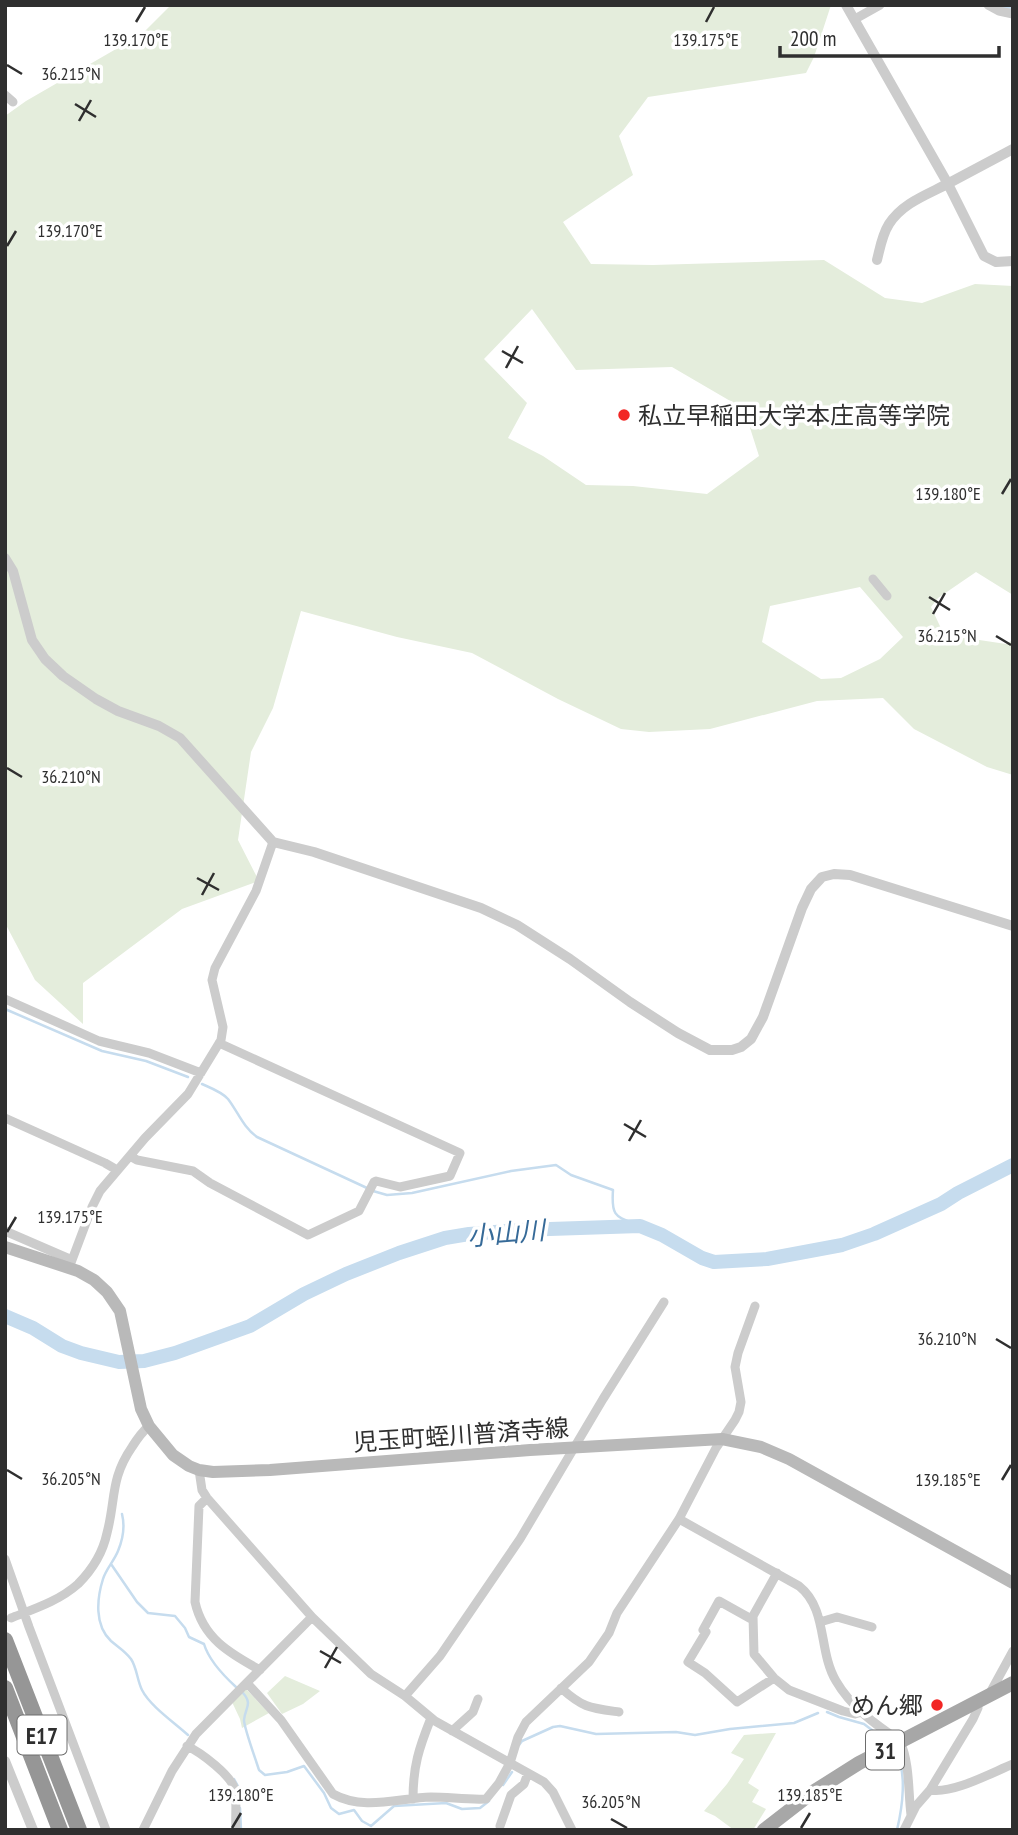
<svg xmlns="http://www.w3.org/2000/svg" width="1018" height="1835" viewBox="0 0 1018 1835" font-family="'PT Sans Narrow','Noto Sans JP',sans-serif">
	<rect width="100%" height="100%" fill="#fff"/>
	<path fill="#e4eddc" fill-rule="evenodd" d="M171,5H831L814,57L806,73L648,97L619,136L633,175L563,222L591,264L653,265L824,260L885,298L922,303L975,284L1013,286V595L976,572L938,598L931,607L946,639L966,638L1006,644L1013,640V775L987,767L914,729L883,698L817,701L710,729L649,732L621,729L558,699L472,653L397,637L301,611L273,708L251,752L238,840L259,881L182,909L83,983V1024L35,980L5,923V116L26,101L142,34ZM532,309L576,370L672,367L744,409L759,456L707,494L633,486L586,485L543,456L508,438L527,403L484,359ZM860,587L903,637L880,659L841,678L821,679L762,642L770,606Z
		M285,1676L320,1691L303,1704L282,1714L267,1693Z
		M245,1688L269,1713L242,1728L240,1719L232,1702Z
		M772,1733H776L748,1783L759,1790L752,1802L766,1809L753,1830H734L715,1816L704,1811L727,1784L744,1759L731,1753L744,1735Z"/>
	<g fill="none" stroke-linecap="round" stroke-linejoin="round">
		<path stroke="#c6dcee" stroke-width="2.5" d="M5,1009L102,1051L146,1061L188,1077
			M202,1084C211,1088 222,1092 228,1099C238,1112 243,1127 257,1137L367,1188
			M373,1191L387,1195L412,1193L511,1171L556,1165L571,1175L613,1190C611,1218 616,1216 640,1226
			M122,1514C125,1526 123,1539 118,1551C114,1561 106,1569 103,1579C97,1598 94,1625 111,1641C118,1647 125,1651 131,1659C137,1668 137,1680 142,1690C150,1706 175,1723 188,1735
			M111,1564L137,1602L148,1613L175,1616L185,1628L189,1637L204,1644C209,1661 224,1676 236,1687
			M243,1693C253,1704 245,1708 244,1720C244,1728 256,1760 259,1770L265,1775L287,1772L304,1766L324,1793L331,1808L339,1814L354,1810L362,1821L371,1826L394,1806L446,1803L462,1809L480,1808L489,1801
			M827,1712L839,1717L864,1724L885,1740
			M519,1745L522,1741L553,1727L560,1726L596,1734L676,1732L695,1735L730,1729L794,1723L818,1713
			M895,1752C908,1771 902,1809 897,1830
			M234,1779L239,1788L240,1795
			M503,1785L512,1772
			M240,1808L241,1830"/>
		<path stroke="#c6dcee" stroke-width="14" d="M1003,5L1013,8
			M5,1316L33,1328L62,1346L81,1353L119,1362L144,1361L175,1353L250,1326L304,1294L346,1274L399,1253L445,1238L469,1234L520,1230L640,1226L662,1235L702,1258L714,1262L767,1259L842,1245L874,1234L941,1204L958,1193L1013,1165"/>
		<path stroke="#ccc" stroke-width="9" d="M988,5L999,11L1013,14
			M855,19L880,5
			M5,95L13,102
			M873,579L887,596
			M5,999L99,1041L149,1053L201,1073
			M5,1118L105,1163L117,1170
			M130,1156L137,1160L193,1171L210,1183L308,1235L359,1211L374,1182L376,1181L400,1187L450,1176L460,1153L219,1043
			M5,1231L72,1260
			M69,1268L92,1207L100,1191L145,1138L188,1094L221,1040L223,1027L212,980L215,968L256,891L273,842
			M199,1470L202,1490L207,1498L312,1617L371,1674L405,1696L435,1721L544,1782L553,1792L572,1830
			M207,1498L199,1506L195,1602C203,1638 229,1653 260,1670
			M679,1519L799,1586C828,1609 818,1651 836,1681C851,1707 876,1725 900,1741C910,1764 908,1790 911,1815
			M5,1559L29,1627L106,1830
			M777,1573L753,1616L754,1654L774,1678L789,1690L843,1711L855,1714L862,1712
			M11,1618C34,1609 59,1601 78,1584C92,1570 103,1552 107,1533C116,1499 110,1479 132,1447C137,1439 142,1432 149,1426
			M753,1620L719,1601L703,1630L706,1632L688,1662L705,1673L737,1702L774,1678
			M820,1622L837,1617L872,1627
			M247,1683L281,1720L333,1794C363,1811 399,1798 431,1797C449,1797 468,1800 486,1799L499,1783L510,1763L518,1737L526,1722L589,1662L609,1633L617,1613L679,1519L716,1448L735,1420L739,1412L741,1402L735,1367L738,1353L755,1306
			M561,1688C583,1708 590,1708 619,1712
			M990,1693L1013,1651
			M405,1696L440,1656L520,1539L603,1399L664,1302
			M452,1731L473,1712L478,1699
			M187,1746C200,1752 233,1776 235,1791C237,1803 235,1817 236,1830
			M930,1790C953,1794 991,1773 1013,1764
			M413,1799C413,1766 419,1748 431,1718
			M500,1826L511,1795L524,1784L528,1773
			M143,1830L172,1771L196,1734L312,1617
			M904,1830L916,1806L930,1790L973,1719L978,1708L977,1701"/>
		<path stroke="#ccc" stroke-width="10" d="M846,5L948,184L984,256L996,262L1013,261
			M877,260C880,248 882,235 889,224C903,202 929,194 951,182C972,171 992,160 1013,149
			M5,558L13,571L32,640L45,659L63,676L96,699L118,711L159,726L180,738L273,842L314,852L481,908L517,925L570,959L630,1002L678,1033L710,1050H732L741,1047L751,1039L763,1017L802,908L811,889L822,877L834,874L850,875L1013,926
			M5,1761L33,1830"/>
		<path stroke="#b9b9b9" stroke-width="12" d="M5,1247L78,1271L94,1280L107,1292L120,1311L141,1409L149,1426L173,1455L189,1466L199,1470L213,1472L270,1470L530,1450L722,1439L761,1447L789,1459L1013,1583"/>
		<path stroke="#a7a7a7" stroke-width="14" d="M764,1830L813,1792L859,1763L1013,1683"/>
		<path stroke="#969696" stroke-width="16" d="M5,1640L79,1830
			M5,1688L60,1830"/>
	</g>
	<path fill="none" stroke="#2f2f2f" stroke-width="2.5" d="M136,22L145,7M706,22L714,7M7,65L22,74M75,104L96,117M79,121L91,100M7,246L16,231M502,351L523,363M506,368L518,346M1002,494L1011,479M929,597L950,610M933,614L945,593M996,636L1011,645M7,768L22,777M197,878L219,890M202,895L214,873M624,1124L646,1137M629,1141L641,1120M7,1232L16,1217M996,1339L1011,1348M7,1470L22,1479M1002,1480L1011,1465M320,1651L341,1663M325,1668L337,1647M611,1819L627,1828M232,1828L241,1813M801,1828L810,1813"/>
	<g fill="#f22624" stroke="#fff" stroke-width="2.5">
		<circle cx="624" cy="415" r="7"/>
		<circle cx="937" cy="1705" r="7"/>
	</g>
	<g text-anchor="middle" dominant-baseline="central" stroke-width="7" stroke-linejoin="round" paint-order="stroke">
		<g fill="#fff" stroke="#6d6d6d" stroke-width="2">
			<rect x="17.5" y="1715.5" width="49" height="39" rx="5"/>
			<rect x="866" y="1730.5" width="38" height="39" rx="5"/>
		</g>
		<g font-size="23" font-weight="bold" fill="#2f2f2f">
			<text x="42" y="1735">E17</text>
			<text x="885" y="1750">31</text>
		</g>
		<g font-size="24" fill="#2f2f2f" stroke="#fff" text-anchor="start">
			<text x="638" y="415">私立早稲田大学本庄高等学院</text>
			<text x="923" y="1705" text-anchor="end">めん郷</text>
		</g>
		<g font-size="24" fill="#2f2f2f" stroke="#fff">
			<text transform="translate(461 1435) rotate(-4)">児玉町蛭川普済寺線</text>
		</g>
		<g font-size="26" font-style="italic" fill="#366a98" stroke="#fff">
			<text transform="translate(506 1233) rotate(-5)">小山川</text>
		</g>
	</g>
	<g font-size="18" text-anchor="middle" fill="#2f2f2f" stroke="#fff" stroke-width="7" stroke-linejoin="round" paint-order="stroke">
		<text x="136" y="46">139.170°E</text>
		<text x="706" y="46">139.175°E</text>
		<text x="71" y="80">36.215°N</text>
		<text x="70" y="237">139.170°E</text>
		<text x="948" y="500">139.180°E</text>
		<text x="947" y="642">36.215°N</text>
		<text x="71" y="783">36.210°N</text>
		<text x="70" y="1223">139.175°E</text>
		<text x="947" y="1345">36.210°N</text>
		<text x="71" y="1485">36.205°N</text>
		<text x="948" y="1486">139.185°E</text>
		<text x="241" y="1801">139.180°E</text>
		<text x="810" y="1801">139.185°E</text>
		<text x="611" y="1808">36.205°N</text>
	</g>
	<rect width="1018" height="1835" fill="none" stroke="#2f2f2f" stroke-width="14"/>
	<path d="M780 46v10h219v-10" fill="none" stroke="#2f2f2f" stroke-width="3.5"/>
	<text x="790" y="46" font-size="21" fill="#2f2f2f" stroke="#ffffff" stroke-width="5" paint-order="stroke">200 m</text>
</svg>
